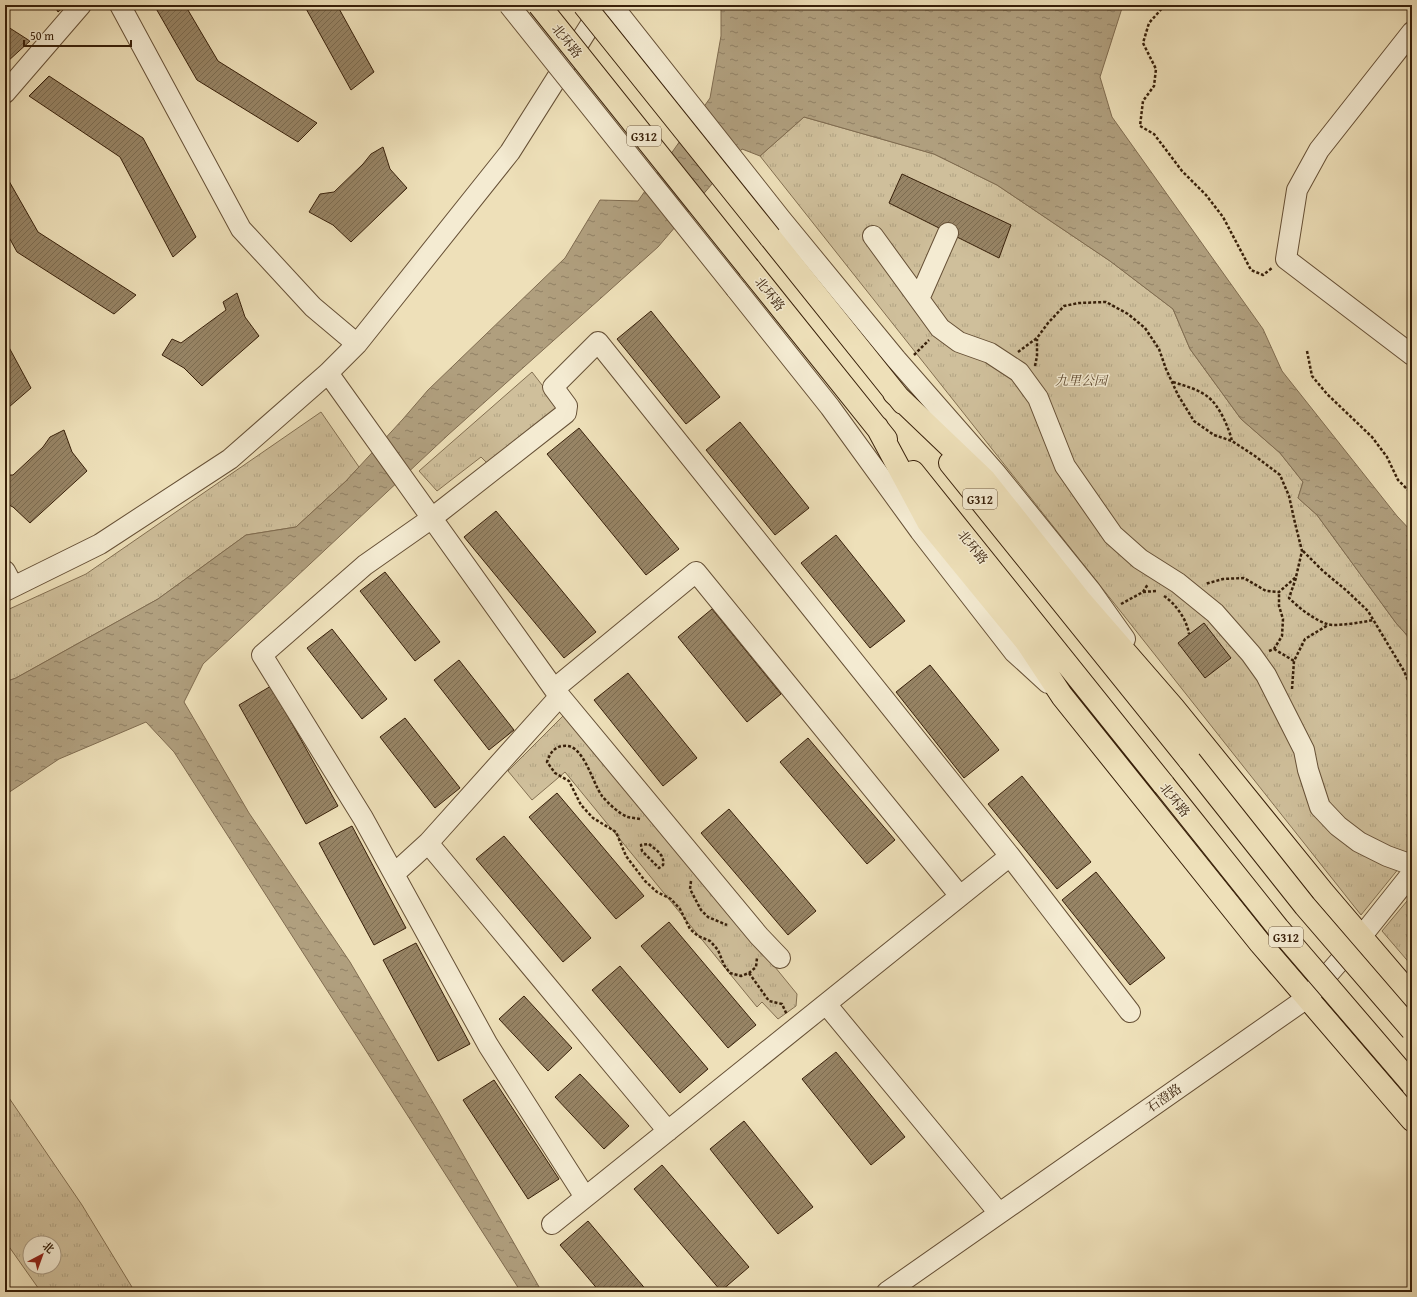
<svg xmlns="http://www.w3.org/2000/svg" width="1417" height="1297" viewBox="0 0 1417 1297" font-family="'Gentium Book Plus','Noto Serif SC',serif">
	<defs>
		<pattern id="grass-tufts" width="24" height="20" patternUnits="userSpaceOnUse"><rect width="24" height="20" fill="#cfbf9b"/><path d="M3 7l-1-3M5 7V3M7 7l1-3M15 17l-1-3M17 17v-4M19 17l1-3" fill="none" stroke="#b2a484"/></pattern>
		<pattern id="water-ripples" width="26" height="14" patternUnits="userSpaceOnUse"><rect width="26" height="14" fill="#b09f7e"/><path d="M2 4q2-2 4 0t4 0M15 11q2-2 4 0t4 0" fill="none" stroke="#908165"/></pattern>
		<pattern id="building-hatch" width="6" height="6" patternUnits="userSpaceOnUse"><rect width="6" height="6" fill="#978465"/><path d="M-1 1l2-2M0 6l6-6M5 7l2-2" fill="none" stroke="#7c6c51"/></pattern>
	</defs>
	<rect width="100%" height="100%" fill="#eee0b9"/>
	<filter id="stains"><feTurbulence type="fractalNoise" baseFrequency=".005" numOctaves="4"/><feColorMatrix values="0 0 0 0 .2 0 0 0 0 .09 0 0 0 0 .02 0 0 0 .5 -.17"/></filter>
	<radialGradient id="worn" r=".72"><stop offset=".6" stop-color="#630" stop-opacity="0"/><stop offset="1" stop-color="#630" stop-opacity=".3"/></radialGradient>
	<path fill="url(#grass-tufts)" stroke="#847052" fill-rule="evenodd" d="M804,117L934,154L997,185L1110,261L1173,309L1190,349L1241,419L1280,453L1303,482L1298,498L1317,515L1396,623L1412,641V852L1361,915L760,156Z
		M532,372L559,407L489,465L481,457L437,491L419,471Z
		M321,412L359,467L346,481L296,527L246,535L158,599L16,678L5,682V611L86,574Z
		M567,712L797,994L796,1006L778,1019L762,1002L757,1007L565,772L532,800L508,771Z
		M1412,895V966L1382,931Z
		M5,1092L82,1205L135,1292H41L5,1241ZM30,1243H54V1267H30Z"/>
	<path fill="url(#water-ripples)" stroke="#806c50" d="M721,5H1123L1100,77L1112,117L1263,329L1282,371L1397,516L1412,532V641L1396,623L1317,515L1298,498L1303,482L1280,453L1241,419L1190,349L1173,309L1110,261L997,185L934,154L804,117L760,156L742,149L658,247L448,435L203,664L184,702L249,813L350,962L438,1111L542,1292H521L174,752L146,722L59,759L5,795V682L16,678L158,599L246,535L296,527L346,481L403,419L428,390L565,258L600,200L638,201L710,98L721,36Z"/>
	<path fill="url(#building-hatch)" stroke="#38200a" d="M54,5H66L58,12Z
		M154,5H185L218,61L317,123L298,142L197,80Z
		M304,5H337L374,72L351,90Z
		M5,25L30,41L7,62L5,61Z
		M49,76L143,138L196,237L173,257L120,157L29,96Z
		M383,147L390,169L407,188L351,242L333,225L309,212L320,194L334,192L363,164L371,154Z
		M5,174L38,232L136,295L114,314L17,252L5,230Z
		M902,174L1011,225L999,258L889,203Z
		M237,293L245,317L259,336L202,386L184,368L162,355L172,339L181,343L226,310L223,302Z
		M651,311L720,397L686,424L617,339Z
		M5,340L31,388L9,407L5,400Z
		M740,422L809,508L775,535L706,450Z
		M579,428L679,549L646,575L547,454Z
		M64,430L72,452L87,471L30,523L13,507L5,503V475H13L43,447L50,437Z
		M496,511L596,632L564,658L464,537Z
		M836,535L905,621L870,648L801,563Z
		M385,572L440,642L415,661L360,591Z
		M712,609L781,694L747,722L678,637Z
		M1204,623L1231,658L1205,678L1178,643Z
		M332,629L387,699L362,719L307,648Z
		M459,660L514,730L489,750L434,680Z
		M930,665L999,750L964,778L896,692Z
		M628,673L697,758L663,786L594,700Z
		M271,686L338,806L306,824L239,705Z
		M405,718L460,788L435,808L380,737Z
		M808,738L895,840L867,864L780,762Z
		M1022,776L1091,862L1057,889L988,804Z
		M557,793L644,896L616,919L529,817Z
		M729,809L816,911L788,935L701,833Z
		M352,826L406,928L374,945L319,843Z
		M504,836L591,938L563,962L476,859Z
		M1096,872L1165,958L1130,985L1062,900Z
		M669,922L756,1025L728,1048L641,946Z
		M416,943L470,1044L438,1061L383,960Z
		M620,966L708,1069L680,1093L592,990Z
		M524,996L572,1048L548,1071L499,1019Z
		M836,1052L905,1137L871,1165L802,1079Z
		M580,1074L629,1126L604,1149L555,1097Z
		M494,1080L559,1179L528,1199L463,1100Z
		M744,1121L813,1207L778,1234L710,1149Z
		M662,1165L749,1267L721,1291L634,1189Z
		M588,1221L648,1292H600L560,1245Z"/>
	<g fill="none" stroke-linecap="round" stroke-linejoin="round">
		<defs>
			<path id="minor" d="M120,5L241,229L313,307L357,344
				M612,5L781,219L896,359L995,472L1091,591L1125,639
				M1412,32L1319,150L1297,190L1286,259L1412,355
				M5,93L81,5
				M873,236L940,328L959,342L990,353L1019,372L1038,398L1065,466L1113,535L1140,559L1178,583L1215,613L1251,654L1266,675L1304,750L1308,770L1320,807L1338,826L1359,842L1387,856L1412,865
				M736,289L830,407L920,531L1014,652L1048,683
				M919,299L948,233
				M328,373L554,689L759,936L780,958
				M5,571L13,586
				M5,591L100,544L230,459L328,373L357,344L510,152L603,5
				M554,689L696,572L960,896
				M428,843L668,1131
				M394,874L428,843L560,696
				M826,1004L999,1213
				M585,1197L488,1045L363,818L262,655L365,565L432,518L566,413L567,406L553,387L598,342L1010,856L1130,1012
				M552,1224L1010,856
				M887,1292L1307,998L1361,937L1412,873"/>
			<path id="highway" d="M770,237L903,403
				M749,268L886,439
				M894,393L985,480L1081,601L1173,707L1323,892L1412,996
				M877,427L928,522L1027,643L1062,696L1260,943L1412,1120
				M950,463L1190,761
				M913,472L1164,785"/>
		</defs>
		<use href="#minor" stroke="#665036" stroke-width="22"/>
		<use href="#highway" stroke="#38200a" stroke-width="24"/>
		<path stroke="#38200a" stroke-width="2.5" stroke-dasharray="3 2" stroke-linecap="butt" d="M1165,5L1149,23L1143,43L1156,69L1154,86L1143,101L1140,126L1154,134L1182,171L1206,195L1223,217L1251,270L1263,275L1272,268
			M1307,351L1312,376L1327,394L1372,437L1387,457L1398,480L1412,494
			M1018,352L1037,338L1048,323L1064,306L1079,303L1106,302L1128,314L1145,328L1159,349L1166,369L1178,395L1194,421L1214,435L1232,441L1255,456L1280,475L1289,496L1295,523L1302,551L1296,577L1279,592L1266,591L1244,578L1223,579L1205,584
			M914,355L929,340
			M1035,366L1037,356V339
			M1173,382C1185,386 1198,389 1208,397C1219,405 1229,428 1232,441
			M1303,551L1323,571L1347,591L1368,611L1404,671L1412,690
			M1296,578L1289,598C1299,608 1313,619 1327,624C1334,627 1364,622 1373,620
			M1143,592L1156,591
			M1164,596C1176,604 1187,620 1189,634
			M1121,604L1143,592L1148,584
			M1274,649L1294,661
			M1269,651L1274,649L1282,636L1283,619L1279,606V592
			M1292,689L1294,661L1305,639L1328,625
			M640,819C636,818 632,818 628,817C619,814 608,803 602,796C592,782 583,742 563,746C554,747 550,753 547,762L555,773L569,781L581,805L593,818L616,832L626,856L645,881L657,892L671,899L680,909L690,929L698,936L710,941L718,950L724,965L730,973L741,976L749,973L756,967L757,958
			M649,844C656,850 665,855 663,865L659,868L642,851L641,845Z
			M691,881L690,889L701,910L708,917L727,925
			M749,973L769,1001L782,1004L787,1015"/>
		<use href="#minor" stroke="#f4ebd2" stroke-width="20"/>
		<use href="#highway" stroke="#eee0b9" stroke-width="22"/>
		<defs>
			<path id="minor-bridge" d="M509,5L736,289"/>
			<path id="highway-bridge" d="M539,5L749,268
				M584,5L770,237
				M1190,761L1305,906L1412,1030
				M1164,785L1278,928L1412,1084"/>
		</defs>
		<use href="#minor-bridge" stroke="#665036" stroke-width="22" stroke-linecap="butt"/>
		<use href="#highway-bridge" stroke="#38200a" stroke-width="24" stroke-linecap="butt"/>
		<use href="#minor-bridge" stroke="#f4ebd2" stroke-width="20"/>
		<use href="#highway-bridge" stroke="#eee0b9" stroke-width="22"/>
	</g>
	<g text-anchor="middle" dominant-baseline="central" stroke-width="3" stroke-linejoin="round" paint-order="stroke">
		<g fill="#f4ebd2" stroke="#705d46" stroke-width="1">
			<rect x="627" y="126" width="34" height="20" rx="3"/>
			<rect x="963" y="489" width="34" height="20" rx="3"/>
			<rect x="1269" y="927" width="34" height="20" rx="3"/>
		</g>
		<g font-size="12" font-weight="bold" fill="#38200a">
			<text x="644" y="136">G312</text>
			<text x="980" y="499">G312</text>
			<text x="1286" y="937">G312</text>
		</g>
		<g font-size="13" fill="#38200a" stroke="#f4ebd2">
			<text transform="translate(567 41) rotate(51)">北环路</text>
			<text transform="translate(770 294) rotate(51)">北环路</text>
			<text transform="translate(973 547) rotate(51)">北环路</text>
			<text transform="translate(1175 800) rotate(51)">北环路</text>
			<text transform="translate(1164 1098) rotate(-35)">石澄路</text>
		</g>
		<g font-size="13" font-style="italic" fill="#5e482e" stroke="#f4ebd2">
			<text x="1081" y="380">九里公园</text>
		</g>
	</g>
	<rect width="1417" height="1297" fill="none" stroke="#eee0b9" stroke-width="20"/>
	<rect x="6" y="6" width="1405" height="1285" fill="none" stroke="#38200a" stroke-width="2"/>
	<rect x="10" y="10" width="1397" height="1277" fill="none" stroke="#38200a"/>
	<g transform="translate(42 1255) rotate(41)"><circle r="19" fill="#f4ebd2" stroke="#a99a82"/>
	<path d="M0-3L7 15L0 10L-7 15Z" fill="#8f2418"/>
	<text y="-6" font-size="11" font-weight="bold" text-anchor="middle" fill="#38200a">北</text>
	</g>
	<path d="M24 40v6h107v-6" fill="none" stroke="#38200a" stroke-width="2"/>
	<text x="30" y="40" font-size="12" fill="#38200a" stroke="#f4ebd2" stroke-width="3" paint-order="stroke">50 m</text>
	<rect width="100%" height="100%" filter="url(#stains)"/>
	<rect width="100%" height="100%" fill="url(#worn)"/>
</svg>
